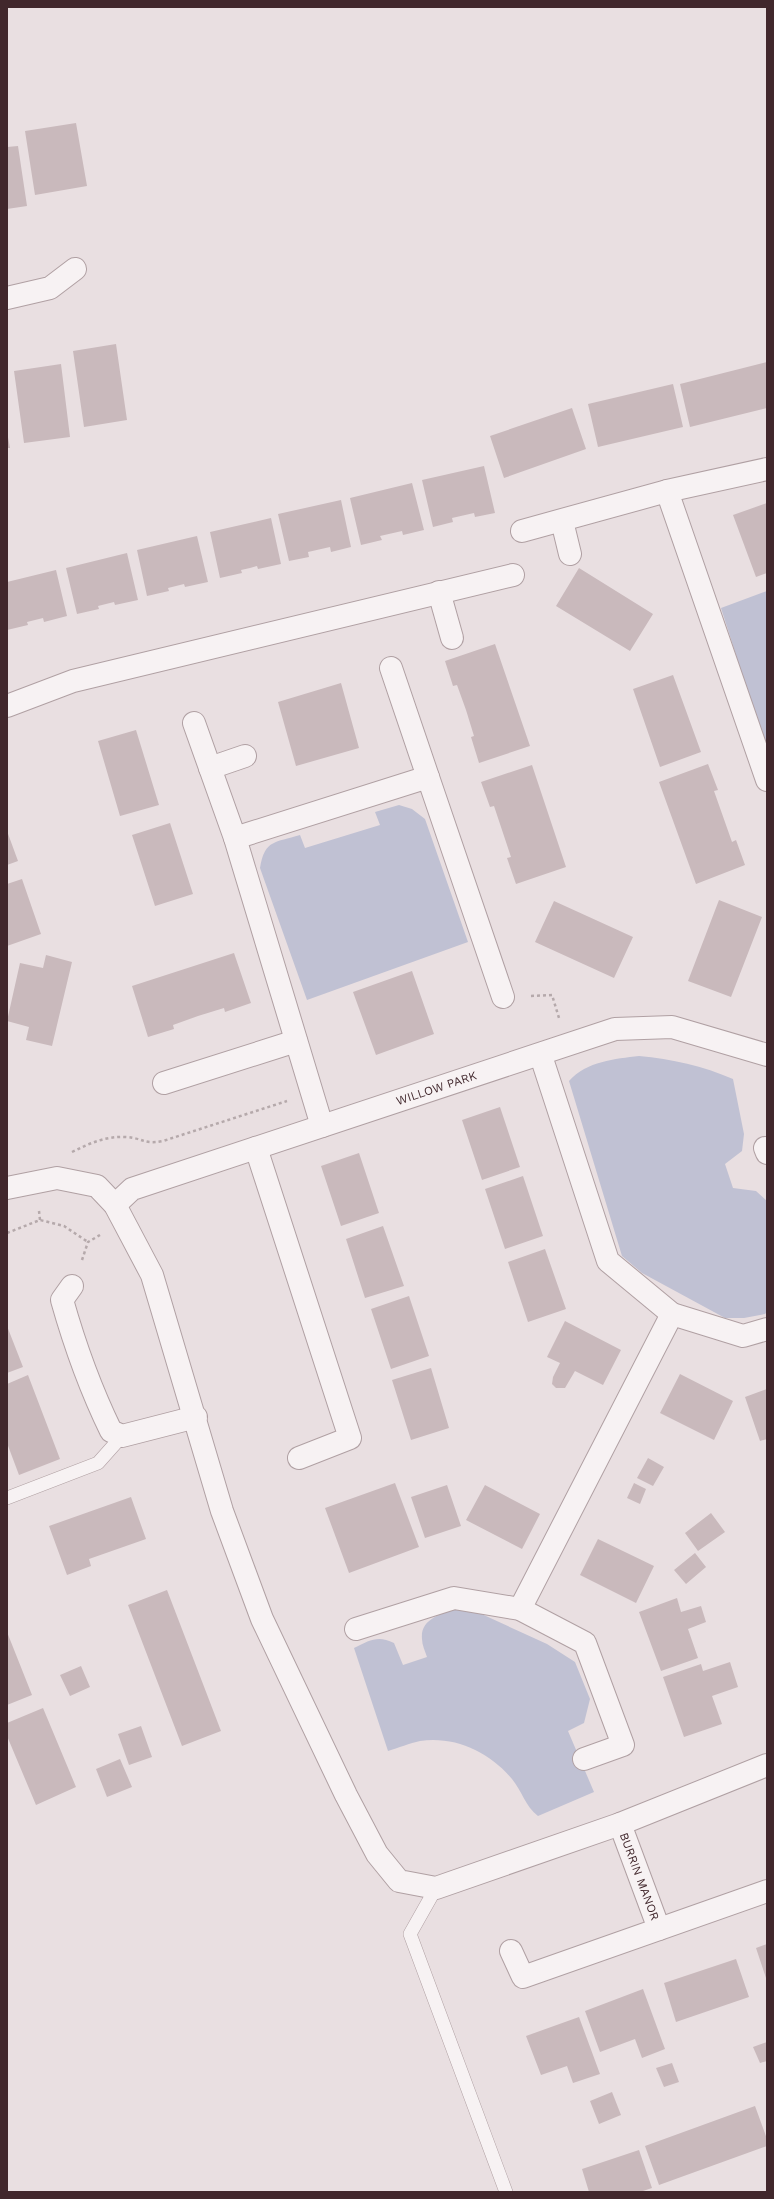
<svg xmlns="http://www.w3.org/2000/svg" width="774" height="2199" viewBox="0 0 774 2199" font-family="'Work Sans',sans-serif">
	<rect width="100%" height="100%" fill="#e9dfe1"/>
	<path fill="#c0c1d3" d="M767,591V752L721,608Z
		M399,805L412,809L425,819L468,942L307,1000L260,868C265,839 275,843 300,835L305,848L380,825L375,812Z
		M639,1056C672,1059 703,1066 733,1079L744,1134L742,1151L725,1164L733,1188L756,1191L767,1201V1312L765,1314L744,1318H725L642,1273L622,1256L569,1081C587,1061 615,1059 639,1056Z
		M456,1609L475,1611L547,1644L575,1662L590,1699L584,1723L568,1731L594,1792L538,1816C525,1806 522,1791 512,1779C489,1752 456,1736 420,1741C410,1743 398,1748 388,1751L354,1648C370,1640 378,1635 394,1643L403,1665L427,1657C425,1651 422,1645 422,1639C420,1619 441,1614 456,1609Z"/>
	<path fill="#c9b9bc" d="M76,123L87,186L35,195L25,131Z
		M18,146L27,206L7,209V147Z
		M116,344L127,420L84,427L73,351Z
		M767,362V408L690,427L680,384Z
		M61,364L70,437L24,443L14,371Z
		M673,384L683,427L598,447L588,404Z
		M572,408L586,449L504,478L490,436Z
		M7,432L10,448H7Z
		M484,466L495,513L475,517L474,513L452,518L453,522L433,527L422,480Z
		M412,483L424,530L403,535L402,531L380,536L382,540L361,545L350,498Z
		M341,500L351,547L331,552L330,547L308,552L309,557L289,561L278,514Z
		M767,503V573L756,577L733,515Z
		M271,518L281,564L258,569L257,566L250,568L241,570L242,573L220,578L210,532Z
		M197,536L208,582L185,587L184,584L168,588L169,591L147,596L137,550Z
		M127,553L138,600L115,605L114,602L98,606L99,609L77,614L66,568Z
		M579,568L653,614L630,651L556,606Z
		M56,570L67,616L44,622L43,618L27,622L28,625L7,630V582Z
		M495,644L530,746L479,763L471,737L474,736L466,710L457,685L453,686L445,661Z
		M673,675L701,752L660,767L633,689Z
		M341,683L359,748L296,766L278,702Z
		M136,730L159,805L120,816L98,741Z
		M708,764L718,790L714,791L732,842L736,840L745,865L696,884L659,782Z
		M532,765L566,867L516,884L507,858L511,857L494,806L490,807L481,782Z
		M170,823L193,894L155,906L132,835Z
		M7,831L18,861L7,865Z
		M22,879L41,934L7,946V884Z
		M719,900L762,917L731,997L688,981Z
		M554,901L633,937L614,978L535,942Z
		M234,953L251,1003L225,1012L224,1008L198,1016L173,1025L174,1029L148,1037L132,986Z
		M46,955L72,962L52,1046L26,1040L29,1027L7,1021L20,963L43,968Z
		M412,971L434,1034L376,1055L353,992Z
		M500,1107L520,1167L482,1180L462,1120Z
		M359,1153L379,1213L341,1226L321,1166Z
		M523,1176L543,1236L505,1249L485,1189Z
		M383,1226L404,1286L365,1298L346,1239Z
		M545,1249L566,1309L528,1322L508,1262Z
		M409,1296L429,1356L391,1369L371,1309Z
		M565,1321L621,1350L603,1385L575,1371L565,1388H556L552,1384L553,1377L560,1363L547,1357Z
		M7,1326L23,1367L7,1373Z
		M431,1368L449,1428L411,1440L392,1380Z
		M680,1374L733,1401L714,1440L660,1413Z
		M28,1375L60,1459L19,1475L7,1443V1384Z
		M767,1389V1439L760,1441L745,1397Z
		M648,1458L664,1467L653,1486L637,1478Z
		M395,1483L419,1547L349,1573L325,1508Z
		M634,1483L646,1489L640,1504L627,1498Z
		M447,1485L461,1526L425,1538L411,1497Z
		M485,1485L540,1514L522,1549L466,1520Z
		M131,1497L146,1539L89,1559L91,1566L67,1575L49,1526Z
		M711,1513L725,1532L698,1551L685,1533Z
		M598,1539L654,1566L636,1603L580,1575Z
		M695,1553L706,1567L686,1584L674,1570Z
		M167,1590L221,1731L182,1746L128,1605Z
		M677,1598L681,1612L701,1606L706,1622L688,1629L698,1658L661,1671L639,1612Z
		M7,1632L32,1695L7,1705Z
		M730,1662L738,1687L712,1696L722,1724L684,1737L663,1677L701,1664L703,1671Z
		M81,1666L90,1687L70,1696L60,1675Z
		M43,1708L76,1787L36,1805L7,1736V1723Z
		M141,1726L152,1757L129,1765L118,1734Z
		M120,1759L132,1787L107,1797L96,1769Z
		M767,1944V1981L756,1948Z
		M736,1959L749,1997L676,2022L664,1983Z
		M643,1989L665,2049L642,2058L635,2039L600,2052L585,2011Z
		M579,2017L600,2074L573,2083L567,2066L541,2075L526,2036Z
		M767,2042V2061L760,2063L753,2047Z
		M672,2063L679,2082L664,2087L656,2068Z
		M612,2092L621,2115L599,2124L590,2101Z
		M755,2106L767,2139V2146L659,2185L645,2146Z
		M639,2150L652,2188L640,2192H589L582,2169Z"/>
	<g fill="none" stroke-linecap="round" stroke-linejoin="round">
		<defs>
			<path id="service" d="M7,1498L98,1463L122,1436
				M436,1888L410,1934L506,2192"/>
			<g id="minor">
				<path d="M7,298L50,288L75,269"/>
				<path d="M767,469L667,491L767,780"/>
				<path d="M562,521L570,554"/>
				<path d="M522,531L667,491"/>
				<path d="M439,592L452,638"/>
				<path d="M391,668L428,777"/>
				<path d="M7,706L73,681L513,575"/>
				<path d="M194,723L235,838L322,1126"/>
				<path d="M210,768L245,756"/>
				<path d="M235,838L428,777L503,997"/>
				<path d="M541,1056L608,1261L672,1314L743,1336L767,1329"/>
				<path d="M164,1083L296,1041"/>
				<path d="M256,1148L350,1438L299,1458"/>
				<path d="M765,1148L767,1153"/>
				<path d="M7,1188L57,1178L97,1186L115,1205L152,1275L222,1511L262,1619L346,1795L377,1854L399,1881L436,1888L620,1824L767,1765"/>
				<path id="s1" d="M115,1205L132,1189L615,1029L672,1027L767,1055"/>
				<path d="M72,1286L62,1300C75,1346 90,1388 111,1431L122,1436L196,1417"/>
				<path d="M520,1609L672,1314"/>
				<path d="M356,1629L454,1598L520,1609L585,1643L623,1745L584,1759"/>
				<path id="s2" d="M620,1824L659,1929"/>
				<path d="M511,1951L523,1977L767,1891"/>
			</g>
		</defs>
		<use href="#service" stroke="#b0a0a3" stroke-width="14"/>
		<use href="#minor" stroke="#b0a0a3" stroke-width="24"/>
		<path stroke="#b5a9ab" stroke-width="2.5" stroke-dasharray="3 3" stroke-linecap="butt" d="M531,996L552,995L559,1018
			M72,1152C90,1143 106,1136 126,1137C143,1138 144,1145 163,1141L287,1101
			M39,1211L40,1220
			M7,1233L40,1220L64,1226L88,1242
			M82,1260L88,1242L100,1235"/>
		<use href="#service" stroke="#f7f2f3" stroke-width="13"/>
		<use href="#minor" stroke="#f7f2f3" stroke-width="22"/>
	</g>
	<g text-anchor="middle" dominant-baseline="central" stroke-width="3.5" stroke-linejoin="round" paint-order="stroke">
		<g font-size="12" fill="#41272c" stroke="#f6eef0">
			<text stroke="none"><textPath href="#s1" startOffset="344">WILLOW PARK</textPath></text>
			<text stroke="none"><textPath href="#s2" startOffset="56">BURRIN MANOR</textPath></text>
		</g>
	</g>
	<rect width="774" height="2199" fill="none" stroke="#41272c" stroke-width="16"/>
</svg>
